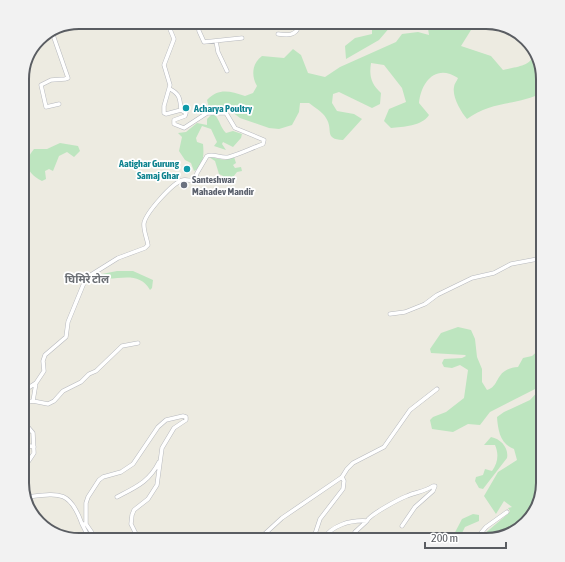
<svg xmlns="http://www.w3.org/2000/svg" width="565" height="562" viewBox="0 0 565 562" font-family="'Asap Condensed','Noto Sans Devanagari',sans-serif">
	<rect width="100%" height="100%" fill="#edebe1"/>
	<path fill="#bde5bf" d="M383,22H398L391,26L379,40L346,59L345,46L355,38L372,34V24Z
		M427,22H476L461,46L491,56L503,70C513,67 532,67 533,54L543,79V92C519,106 492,100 467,119C461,112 452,97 454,87C454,84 457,81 458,78C436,63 421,82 419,103L429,115C422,126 403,127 391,128L384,121L389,109L406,102L402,88L384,65L371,63C369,76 371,84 381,93L380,104L372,108L339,92L333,94L332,103L337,111L354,114L362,119L343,140C323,139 334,130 326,118C323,112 314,107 309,103H300L299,112L292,125L279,129L269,128L240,118L232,112L209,108L207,100C219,88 229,91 245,96L253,93L257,86C251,76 252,63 262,56L284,58L293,49L301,55L308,73L325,77L340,67L396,42L402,34L418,32L429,35Z
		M212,114H214C220,120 220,127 226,133L233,131L242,134L241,138L233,147L223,142L222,144L226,150L214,146L217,142L211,129L202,126L196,138L197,142L203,144C204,154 204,167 194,171L191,163L185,160L179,151L182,137L178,133L186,132L197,123L207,125V119Z
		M60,143L78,146L80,151L74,157L67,152L59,156L53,171L49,169L45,171L46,179L42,181C27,173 22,163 34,149H47Z
		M209,157L225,160L234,157L236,163L233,165L235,168L241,167L242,171L237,172L233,177L235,182L224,181L223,176L219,174L215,161Z
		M117,271H133L153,280L152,288L150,290C137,266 108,286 97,275Z
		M458,327L471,330L475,339L477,357L482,369V382L487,390C501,386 494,369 518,367L523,358L532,356L542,347L543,385L490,412L480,425L468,424L453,432L432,429L430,420L433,417L446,412L464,398L468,370L460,365L452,368L444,367L442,363L444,359L462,358L466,356L465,355L431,353L430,349L441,333Z
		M543,386V483L539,505L524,526L486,540H477L509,513L510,511L508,508L512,507L504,501L496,514L484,496L498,472L517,460L514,449C500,444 498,430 497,417L504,412L530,400Z
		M491,437C501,439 509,448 507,458L483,489L479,488L475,481L476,477L483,475L485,469L492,471C498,463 499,454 495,445H484Z
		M473,514L479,515V521L465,527L462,533V540H451L462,519Z"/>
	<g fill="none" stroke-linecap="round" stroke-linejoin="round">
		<defs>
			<path id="minor" d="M90,22H95
				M138,22L168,25
				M198,22L199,31L204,42L242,38
				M52,32L68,78L65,79L51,80L41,85L46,107L59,104
				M278,34C285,35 293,36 297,30L295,22
				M216,41L218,52L227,71
				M170,89C180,94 180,99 181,110
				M390,314L405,312L425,304L437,295L472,278L494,273L511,264L543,258
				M22,392L36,383
				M33,401L48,404L54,401L63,391L81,382L89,374L96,371L122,346L138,343
				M22,403L33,401L36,383L44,371L43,361L45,355L66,337L68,322L86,278L118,258L145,248L148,245C147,238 143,230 144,223C146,213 172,183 183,180C186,179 191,181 195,181L197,173L207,156C214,153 221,159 229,157C240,154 252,148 263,144L264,140L235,128L226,113H207L184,128L174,124V120L185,116L186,113L181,110L166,114L164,113V106L170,85L164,65L174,39L167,22
				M22,444L34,447
				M22,471L34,453L33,433L28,427H22
				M342,477L347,469L353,463L384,447L410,410L437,389
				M27,497C59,493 70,490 82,524H86L97,540
				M117,497C136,487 149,482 159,462
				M367,521C369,515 399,499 407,496C416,492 424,492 433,486H435L433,491L415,507L402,526
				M82,524L90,540
				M86,524V503L88,497L99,480L103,477L121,472L133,464L158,427L166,420L183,416L186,417V420L174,428L162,448L157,485L148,499L134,510L132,515L131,524L139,540
				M258,540L282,518L342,477L344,481L343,489L320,519L313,540
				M322,540C332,525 350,520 367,521L355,532L351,540
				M475,540L486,527L507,512"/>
		</defs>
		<use href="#minor" stroke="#b7b9be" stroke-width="4.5"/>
		<use href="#minor" stroke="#fff" stroke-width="3.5"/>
	</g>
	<g fill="#0f9aa8" stroke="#fff" stroke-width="1.5">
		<circle cx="186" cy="108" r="4"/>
		<circle cx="187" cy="169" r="4"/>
	</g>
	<circle fill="#6b7280" stroke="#fff" stroke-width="1.5" cx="184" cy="185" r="4"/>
	<g text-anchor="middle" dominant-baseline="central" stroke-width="3.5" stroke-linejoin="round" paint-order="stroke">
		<g font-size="10" font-weight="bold" fill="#0d838f" stroke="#fff" text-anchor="start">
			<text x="194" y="108">Acharya Poultry</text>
			<text x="179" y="163" text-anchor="end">Aatighar Gurung<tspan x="179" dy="12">Samaj Ghar</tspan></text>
		</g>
		<g font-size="10" font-weight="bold" fill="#5b616d" stroke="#fff" text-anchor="start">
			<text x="192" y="179">Santeshwar<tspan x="192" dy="12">Mahadev Mandir</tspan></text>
		</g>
		<g font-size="11" font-weight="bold" fill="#6b6f74" stroke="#fff">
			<text x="87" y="279">घिमिरे टोल</text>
		</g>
	</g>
	<path d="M0 0H565V562H0ZM79 29H486A50 50 0 0 1 536 79V483A50 50 0 0 1 486 533H79A50 50 0 0 1 29 483V79A50 50 0 0 1 79 29Z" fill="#f2f2f2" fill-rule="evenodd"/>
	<path fill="none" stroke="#5a5d62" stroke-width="2" d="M79 29H486A50 50 0 0 1 536 79V483A50 50 0 0 1 486 533H79A50 50 0 0 1 29 483V79A50 50 0 0 1 79 29Z"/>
	<path d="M425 542v6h81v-6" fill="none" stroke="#5a5d62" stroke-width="2"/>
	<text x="431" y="542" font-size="12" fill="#5a5d62" stroke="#ffffff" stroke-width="3" paint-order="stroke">200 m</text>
</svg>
